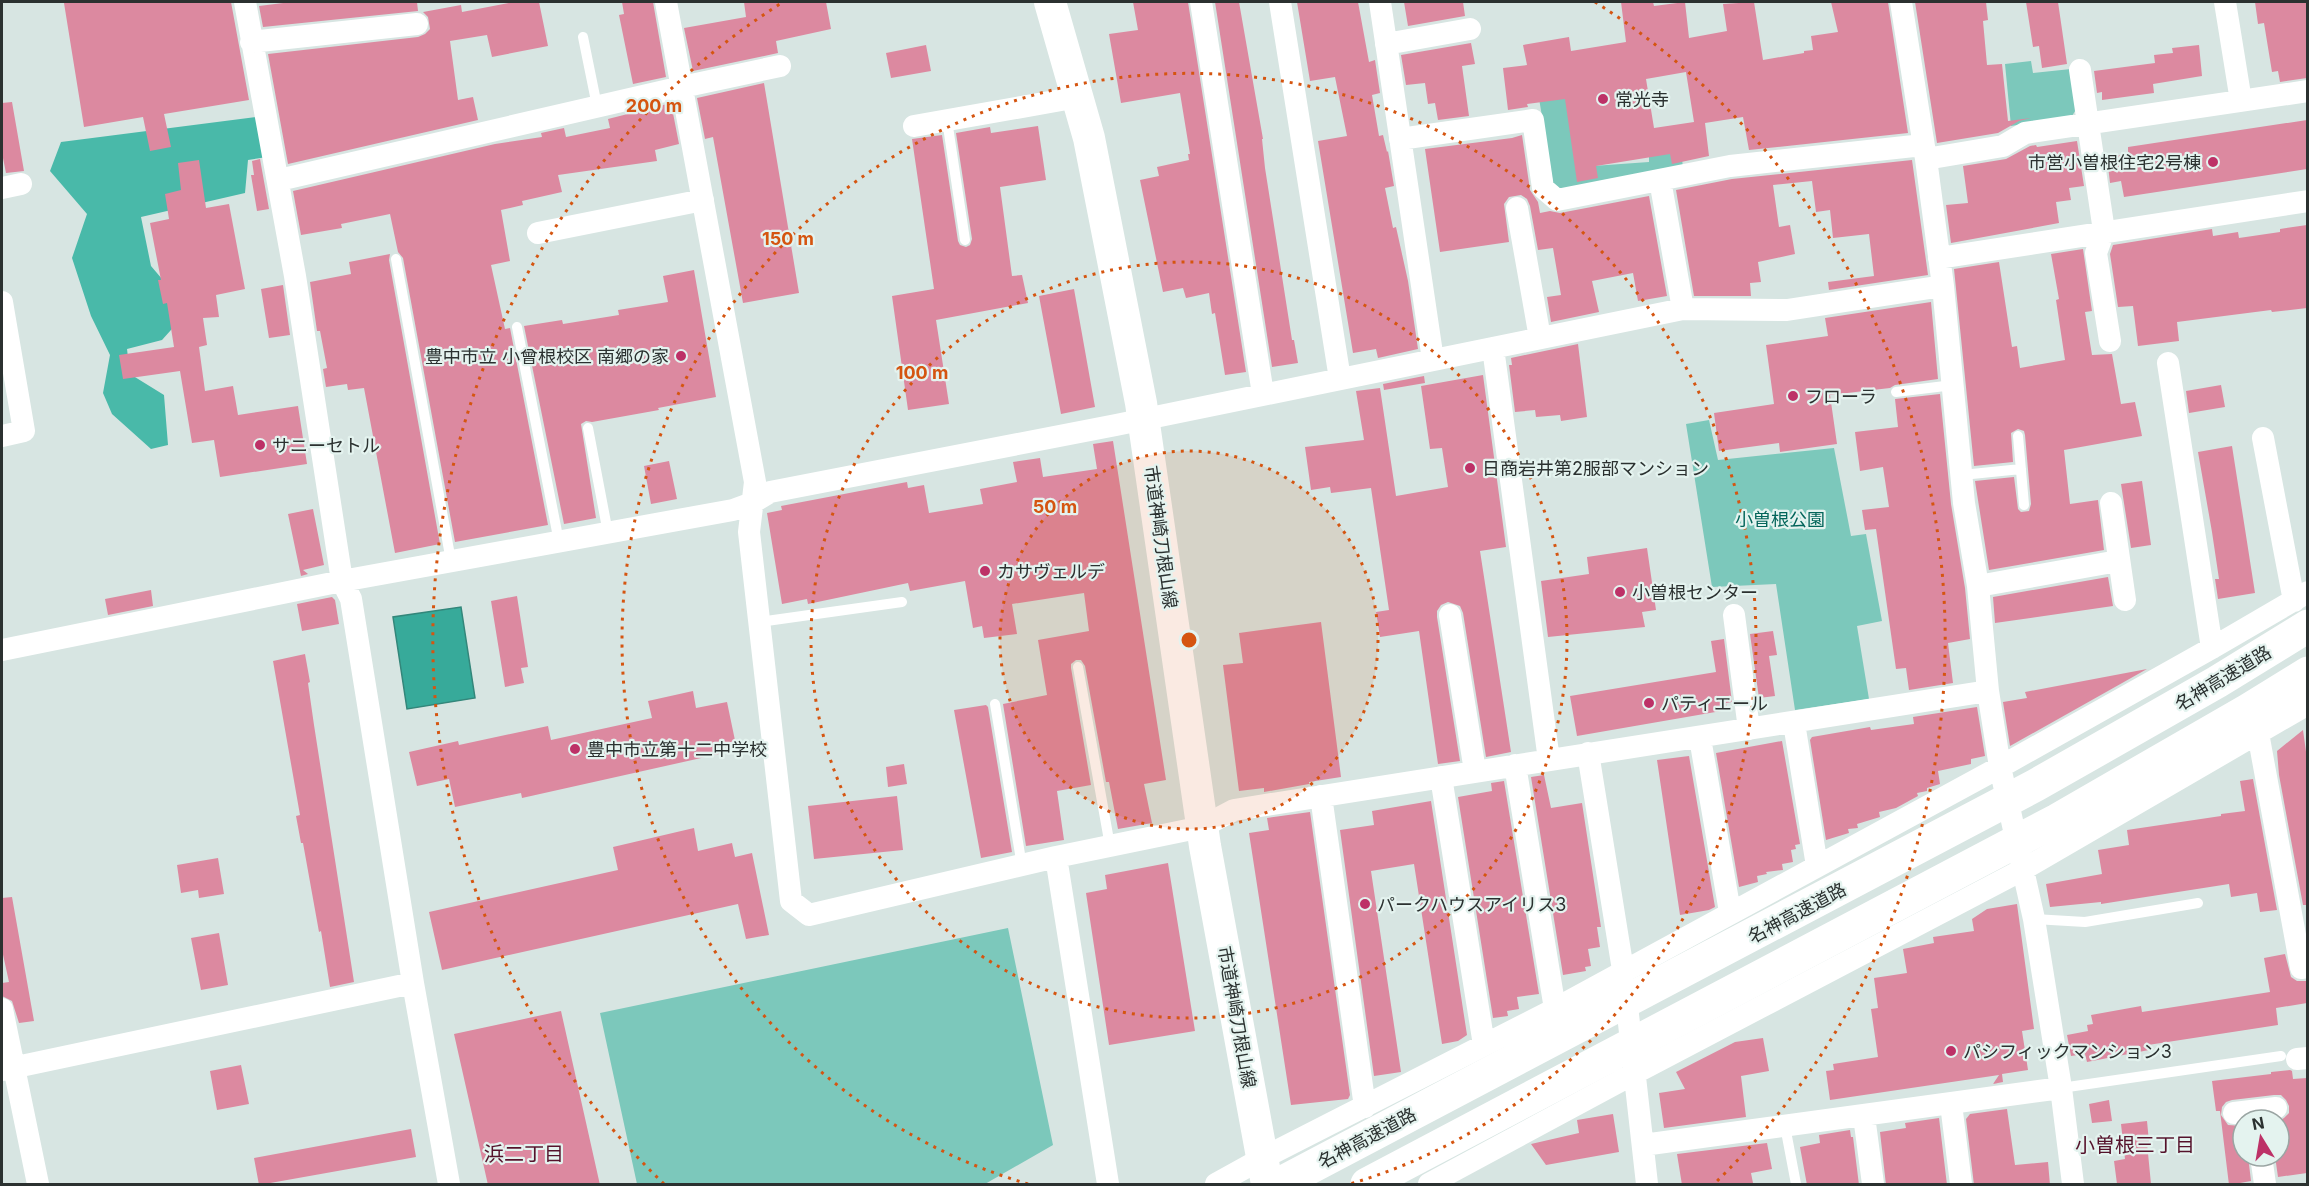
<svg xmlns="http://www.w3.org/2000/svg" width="2309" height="1186" viewBox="0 0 2309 1186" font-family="Inter,'Noto Sans JP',sans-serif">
	<rect width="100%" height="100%" fill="#d7e5e2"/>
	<path fill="#7cc8bb" d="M1564,57L1579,167L1649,162V143L1679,131L1683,168L1564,192L1553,183L1533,62Z
		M2031,61L2033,73L2071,69L2077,108L2072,116L2011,126L2005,64Z
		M1709,420L1718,460L1834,448L1851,536L1866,534L1882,621L1857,626L1869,699L1795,710L1776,584L1712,587L1686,424Z
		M1008,928L1053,1145L985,1184H637L600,1013Z"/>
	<path fill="#49b9a9" d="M256,117L267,157L248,160L245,193L141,217L151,266L168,286L179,321L162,340L127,349L130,374L164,395L168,445L151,449L112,414L103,393L110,355L91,316L72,258L87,214L50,171L61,142Z"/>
	<path fill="#37aa9a" stroke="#33867a" stroke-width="1.5" d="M461,607L475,698L407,709L393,617Z"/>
	<path fill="#dc89a0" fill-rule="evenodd" d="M76,2H231L249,100L164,114L171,147L150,151L143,117L84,127L64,3Z
		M291,2H417L418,11L263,27L259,6Z
		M514,2H539L548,46L492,57L487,35L450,41L458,100L473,97L478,120L288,164L268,54L418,37L425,34L430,29L428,17L423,12L461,5L462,12Z
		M622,2H653L666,77L633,84L619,15L624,14Z
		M744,2H826L831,29L776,41L778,53L693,71L684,28L746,17Z
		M1133,2H1188L1246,372L1225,375L1215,313L1212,314L1209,293L1186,298L1183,288L1163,292L1140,180L1159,176L1157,167L1189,160L1188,154H1190L1180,93L1121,103L1109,34L1138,30Z
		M1215,2H1239L1263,139H1262L1265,168L1292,340H1294L1298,363L1272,367Z
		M1297,2H1358L1369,62L1375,60L1380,93L1372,95L1379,136L1383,135L1387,152L1388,151L1394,186L1385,188L1393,228L1396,227L1408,281L1418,349L1378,358L1376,349L1353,353L1318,141L1347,136L1335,77L1310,81Z
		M1404,2H1463L1465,16L1408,26Z
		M1621,2H1653L1654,6L1685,2L1689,38L1727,31L1723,4L1754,2L1763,60L1804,53V51L1813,50L1811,36L1838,32L1831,2H1888L1908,133L1749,150L1743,117L1705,123L1709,156L1672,164L1670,154L1596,166L1598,178L1577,182L1565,99L1527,104L1528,107L1508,110L1503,68L1527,65L1523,45L1569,37L1571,51L1626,42ZM1686,72L1694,122L1654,128L1646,79Z
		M1915,2H1986L1988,20L1983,21L1987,65L2002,64L2008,121L2031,118L2019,121L1998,133L1937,143Z
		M2026,2H2058L2067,64L2042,68L2039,46L2033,47Z
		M2255,2H2307V78L2280,82L2278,71L2272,72L2264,23L2258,24Z
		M1471,43L1475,64L1462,66L1469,116L1438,120L1435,103L1428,104L1425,83L1406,85L1401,55Z
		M926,45L931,71L891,78L886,53Z
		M2199,45L2202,76L2153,84L2154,93L2102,100V92L2097,93L2094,71L2155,63L2154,55L2173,53L2172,48Z
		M764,83L799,293L743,303L713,137L705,139L697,98Z
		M12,102L24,171L6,173L2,153V103Z
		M671,103L679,144L655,150L657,161L558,175L562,192L522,201L523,205L501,210L510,261L491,265L505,329L510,328L548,525L455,542L403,258L398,252L390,214L341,224L342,228L301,235L293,191L495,144L542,137L541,133L564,128L566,137L610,128L608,119Z
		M2307,120V169L2124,197L2121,181L2110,183L2107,157L2128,154V147Z
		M1038,126L1046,180L1000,187L1012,276L1022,275L1028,303L936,320L949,404L908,410L892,296L934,289L912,139L942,135L958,241L960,245L966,247L970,245L972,239L956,133L990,127L991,133Z
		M1522,135L1530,190L1538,202L1540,213L1550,211L1560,213L1649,196L1667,296L1638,301L1633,273L1592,281L1599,312L1551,322L1547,297L1561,295L1553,248L1538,250L1530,206L1527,199L1521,195L1509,197L1504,204L1509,242L1440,252L1425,149L1512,138Z
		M2077,141L2084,186L2069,188L2071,200L2056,202L2059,223L1951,243L1946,205L1968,203L1963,166L2006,159L2030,146L2036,145L2037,147Z
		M260,159L269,209L257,211L251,175H254L252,161Z
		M199,160L206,208L229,204L245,289L216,295L219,317L203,318L207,345L199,347L205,391L233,386L238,415L298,406L307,464L220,477L214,440L192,443L180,371L123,379L119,355L174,347L167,303L163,304L158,280H161L150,223L169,219L165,194L181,190L178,163Z
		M1912,160L1928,275L1829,290L1828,282L1874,276L1869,234L1833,238L1830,210L1816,212L1812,181L1773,185L1779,227L1790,225L1795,254L1758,262L1761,282L1750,283L1751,296H1694L1676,190L1732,179Z
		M2307,225V308L2272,312L2271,310L2177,322L2179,341L2138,346L2133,306L2118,307L2110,254L2113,245L2212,229L2213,236L2238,232L2239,238L2280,232V229Z
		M2083,249L2092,311L2085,312L2092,355L2112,354L2121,404L2135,402L2142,436L2064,450L2070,504L2098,500L2104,550L1989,570L1975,481L2014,477L2018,509L2021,512L2029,511L2031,504L2025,435L2024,431L2018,429L2011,433L2013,462L1974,466L1954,269L1999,262L2012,347L2017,346L2020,368L2065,360L2056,300L2059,299L2051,254Z
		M390,254L389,260L440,544L395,553L364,388L348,390L347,384L326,387L323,369L327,368L320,331H317L310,282L351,274L349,262Z
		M694,270L716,397L658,408L659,410L592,422L586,421L581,424L596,518L564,524L524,326L562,320L563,324L619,315L618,310L668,302L663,276Z
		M283,285L290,335L269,338L261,289Z
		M1074,289L1095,407L1061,414L1039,296Z
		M1931,302L1938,379L1895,385L1890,388L1830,395L1837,444L1780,452L1779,443L1719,451L1714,413L1774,404L1766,345L1828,336L1825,318Z
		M1578,344L1587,417L1561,421L1560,415L1536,417L1535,410L1515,412L1509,365H1512L1511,358Z
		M1483,375L1506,547L1480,551L1511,752L1486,757L1463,613L1460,606L1448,602L1441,605L1437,611V617L1460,761L1438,764L1419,631L1380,637L1376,612L1389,610L1371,488L1331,493L1330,487L1311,490L1305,447L1364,440L1356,391L1380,388L1396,496L1448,487L1442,448L1430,449L1421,386Z
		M1424,376L1425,383L1384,390L1383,384Z
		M2221,385L2225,407L2189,413L2186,391Z
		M1940,394L1951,504L1965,588L1970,639L1948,643L1953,683L1909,690L1906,668L1896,669L1876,529L1865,530L1862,510L1889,507L1883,467L1860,471L1855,432L1898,427L1895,399Z
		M1113,441L1166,780L1144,784L1152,823L1118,829L1109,782H1106L1085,666L1081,660H1076L1071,664V668L1091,785L1057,791L1064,840L1026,846L1003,704L1047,695L1038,640L1089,631L1084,593L1012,604L1017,634L984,638L982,626L973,628L965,581L910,591L908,583L808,604L807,599L782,604L767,513L782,510L781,506L907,482L908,488L924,485L929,513L983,504L980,489L1017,482L1013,462L1040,458L1043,477L1097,469L1093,444Z
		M2232,446L2255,593L2218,599L2215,579H2219L2212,532L2198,452Z
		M669,461L677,499L651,504L644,466Z
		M2142,481L2151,545L2131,548L2121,484Z
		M313,509L324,565L303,570L308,574L301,576L288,514Z
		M1647,548L1656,610L1642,612L1645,627L1548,637L1541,581L1589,574L1587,557Z
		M2108,577L2113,606L1995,623L1993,597Z
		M151,590L153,606L108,615L105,599Z
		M517,596L528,667L521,668L524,683L505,687L491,601Z
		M332,597L335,600L339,624L302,631L297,604Z
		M1321,622L1341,777L1309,782V784L1264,792V788L1239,791L1223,665L1243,663L1239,633Z
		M1773,631L1777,655L1769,656L1775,696L1759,698L1750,634Z
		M1724,639L1732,702L1726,703L1727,710L1577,736L1570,696L1716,672L1711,641Z
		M305,654L310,682L308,683L314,725L354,982L330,987L321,931L319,932L303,843H301L296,816L300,815L273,661Z
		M2147,669L2010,746L2003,702L2027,698L2025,692Z
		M693,691L696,708L727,702L737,750L522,798L521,793L455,807L449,779L417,786L409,752L458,741L459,745L548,726L551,740L652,718L648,701Z
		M986,705L988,707L1012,852L981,858L954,710Z
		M1977,707L1985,756L1971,759V764L1938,771L1940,784L1927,788V791L1917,793L1918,796L1896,808L1879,812L1880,817L1857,824L1858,828L1848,829L1849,833L1826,840L1810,740L1812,737L1870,727L1871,730L1914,724L1913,717Z
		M2303,730L2307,759V905H2303L2279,775L2277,751Z
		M1782,741L1800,844L1795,845L1796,849L1791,850L1793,862L1782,864L1783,870L1766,872L1767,874L1757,876L1758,882L1739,887L1716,753Z
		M1689,756L1715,907L1709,910L1680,915L1657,760Z
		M904,764L907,784L888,787L886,767Z
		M1544,775L1551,808L1582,803L1601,927H1597L1600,947L1588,949L1591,966L1585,967L1586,971L1563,975L1531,777Z
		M2253,779L2277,910L2260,912L2257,893L2231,897L2229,884L2101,904V902L2050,907L2046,884L2102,874L2098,850L2129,845L2127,830L2221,816V814L2245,811L2240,781Z
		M1504,781L1539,994L1517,997L1519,1009L1507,1011L1508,1016L1493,1018L1458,797L1492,791L1491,783Z
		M897,796L903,850L814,859L808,806Z
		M1431,801L1467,1035L1458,1041L1442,1044L1414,864L1371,871L1401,1072L1374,1076L1340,830L1374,825L1372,811Z
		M1310,812L1350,1095L1348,1099L1291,1105L1249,833L1269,830L1267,818Z
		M694,828L698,851L732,843L735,857L752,853L769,935L746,939L738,904L442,970L429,912L618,870L613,847Z
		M218,858L224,894L199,898L198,890L181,893L177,865Z
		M1168,863L1195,1031L1109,1045L1086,893L1107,889L1105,875Z
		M12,897L34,1021L19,1023L12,1001L2,996V983L9,982L2,950V898Z
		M2017,904L2034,1029L2022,1031L2028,1070L2002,1074L2003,1082L1993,1084L1999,1075L1830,1100L1826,1071L1834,1070L1833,1064L1878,1057L1871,1009L1878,1008L1874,978L1907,973L1903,949L1934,943L1933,937L1974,931L1972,919L1987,909Z
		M219,933L228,985L201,990L191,938Z
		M2285,954L2291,977L2297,981H2307V1003L2276,1008L2278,1025L2148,1045L2149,1050L2087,1062L2085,1054L2071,1056L2067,1035L2088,1031L2087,1025L2093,1024L2091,1015L2141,1006L2142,1012L2270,992L2264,958Z
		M561,1011L600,1185H488L454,1034Z
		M1763,1038L1769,1071L1741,1076L1746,1117L1664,1128L1659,1093L1685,1089L1676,1072L1735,1042Z
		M241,1065L249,1104L217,1110L210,1071Z
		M2290,1070L2292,1071L2293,1079L2307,1078V1173L2278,1177L2275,1156H2279V1121L2284,1118L2289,1113V1106L2286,1100L2281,1095H2274L2232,1100L2226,1102L2222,1107L2221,1115L2228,1125L2243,1126V1156H2248L2251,1181L2229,1185L2220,1111H2216L2212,1081L2271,1074V1072Z
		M2109,1100L2112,1121L2092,1123L2089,1104Z
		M2007,1109L2015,1165L2048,1162L2050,1185H1974L1966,1119L1970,1114Z
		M1613,1114L1619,1152L1546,1165L1531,1144L1579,1133L1577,1120Z
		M1939,1118L1947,1185H1886L1880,1132L1906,1128L1905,1123Z
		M2147,1121L2149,1142L2147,1143L2151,1184H2117L2114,1161L2125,1159L2121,1124Z
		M411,1129L416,1157L259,1185L254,1158Z
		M1850,1130L1851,1137H1853L1859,1185H1807L1800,1147L1820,1143L1819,1135Z
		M1767,1143L1772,1169L1751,1173L1753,1183L1682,1185L1677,1154Z"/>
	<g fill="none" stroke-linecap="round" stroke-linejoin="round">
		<path stroke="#fff" stroke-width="10" d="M583,37L597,106
			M947,120L965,240
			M396,259L451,561
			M517,327L559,542
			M1896,392L1953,385
			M588,428L608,533
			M2018,436L2024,505
			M1962,475L2021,469
			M759,622L902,602
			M1078,667L1110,846
			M995,704L1022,866
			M2034,919L2085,922L2198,903
			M2061,1088L2281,1056
			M1785,1126L1796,1184"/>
		<path stroke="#fff" stroke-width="22" d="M245,2L295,276L342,581L351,599L413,983L449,1184
			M666,2L755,482L749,532L791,901L809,915L1056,857L1202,827L1234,810L1988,691
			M1201,2L1263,394
			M1280,2L1340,379
			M1380,2L1433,360
			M1901,2L1926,159L1943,286L1964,503L1978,586L1988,691L2000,767L2034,919L2061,1088L2073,1184
			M2225,2L2241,101
			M251,42L417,24
			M1386,44L1470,29
			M2080,70L2104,231L2096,253L2110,341
			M914,126L1078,97
			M1400,139L1533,120L1543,188L1557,200L1730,166L1923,145
			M1926,159L2003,146L2025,133L2308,91
			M279,180L682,87L780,66
			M1660,180L1683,309
			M2,188L21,184
			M1517,208L1540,338
			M538,233L703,200
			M1939,258L2308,201
			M2,302L24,431L2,436
			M1493,348L1549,760
			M2168,363L2212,648
			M2263,438L2294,601
			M2111,503L2125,600
			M1978,586L2118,561
			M1450,615L1475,771
			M1734,615L1749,729
			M2,650L342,581L733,510L752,503L770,492L1116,425L1683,309L1787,310L1943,286
			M1794,723L1817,866
			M2258,733L2301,968L2308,967
			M1700,738L1730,912
			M1588,753L1623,970L1647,1184
			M1515,765L1555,1009
			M1441,777L1484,1045
			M1321,796L1365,1107
			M1056,857L1108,1184
			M2,1009L38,1184
			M2297,1059L2308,1058
			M2,1070L413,983
			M1951,1104L1961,1184
			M2234,1113L2276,1108
			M1864,1116L1873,1184
			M1643,1145L2061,1088
			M2261,1156L2265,1184
			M1216,1184L1263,1158L1555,1009L2000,767L2212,648L2308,592
			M1429,1184L1635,1073L2024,869L2308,704"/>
		<path stroke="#fff" stroke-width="32" d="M1050,2L1089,138L1141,403L1205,846L1267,1184"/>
		<path stroke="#fff" stroke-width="33" d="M1279,1184L2036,785L2217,682L2308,626
			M1367,1184L2057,820L2248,710L2308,673"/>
	</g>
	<circle cx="1189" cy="640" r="189" fill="#d55510" fill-opacity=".12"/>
	<g fill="none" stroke="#d55510" stroke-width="3" stroke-dasharray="3 6">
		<circle cx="1189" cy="640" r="189"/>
		<circle cx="1189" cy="640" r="378"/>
		<path d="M1028 1184A567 567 0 1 1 1350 1184"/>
		<path d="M664 1184A756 756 0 0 1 783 2M1595 2A756 756 0 0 1 1714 1184"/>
	</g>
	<g fill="#bd3167" stroke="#e4f3ef" stroke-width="2">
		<circle cx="1603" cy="99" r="6"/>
		<circle cx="2213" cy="162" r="6"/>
		<circle cx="681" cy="356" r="6"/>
		<circle cx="1793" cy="396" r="6"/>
		<circle cx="260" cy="445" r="6"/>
		<circle cx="1470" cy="468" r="6"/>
		<circle cx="985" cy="571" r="6"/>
		<circle cx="1620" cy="592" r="6"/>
		<circle cx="1649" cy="703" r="6"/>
		<circle cx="575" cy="749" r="6"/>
		<circle cx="1365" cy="904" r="6"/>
		<circle cx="1951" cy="1051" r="6"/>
	</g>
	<g text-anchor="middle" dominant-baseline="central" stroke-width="4.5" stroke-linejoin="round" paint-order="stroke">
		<g font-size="18" fill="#2b3130" stroke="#e4f3ef" text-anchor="start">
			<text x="1615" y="99">常光寺</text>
			<text x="2201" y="162" text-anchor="end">市営小曽根住宅2号棟</text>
			<text x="669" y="356" text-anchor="end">豊中市立 小曾根校区 南郷の家</text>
			<text x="1805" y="396">フローラ</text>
			<text x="272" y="445">サニーセトル</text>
			<text x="1482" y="468">日商岩井第2服部マンション</text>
			<text x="997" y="571">カサヴェルデ</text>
			<text x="1632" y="592">小曽根センター</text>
			<text x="1661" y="703">パティエール</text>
			<text x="587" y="749">豊中市立第十二中学校</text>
			<text x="1377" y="904">パークハウスアイリス3</text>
			<text x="1963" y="1051">パシフィックマンション3</text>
		</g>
		<g font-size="18" fill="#03655a" stroke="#e4f3ef">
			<text x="1780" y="519">小曽根公園</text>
		</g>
		<g font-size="18" fill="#2b3130" stroke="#e4f3ef">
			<text transform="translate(1161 537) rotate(82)">市道神崎刀根山線</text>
			<text transform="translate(2223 678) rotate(-31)">名神高速道路</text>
			<text transform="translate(1797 913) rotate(-28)">名神高速道路</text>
			<text transform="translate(1237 1017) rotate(80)">市道神崎刀根山線</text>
			<text transform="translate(1367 1138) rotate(-28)">名神高速道路</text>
		</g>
		<g font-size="20" fill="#55122b" stroke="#e4f3ef">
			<text x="2135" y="1145">小曽根三丁目</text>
			<text x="524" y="1154">浜二丁目</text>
		</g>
	</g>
	<circle cx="1189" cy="640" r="9" fill="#d55510" stroke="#e4f3ef" stroke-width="3"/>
	<g font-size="18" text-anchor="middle" font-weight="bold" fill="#d55510" stroke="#e4f3ef" stroke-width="4.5" stroke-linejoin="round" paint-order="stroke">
		<text x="654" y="112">200 m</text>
		<text x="788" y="245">150 m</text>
		<text x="922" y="379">100 m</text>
		<text x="1055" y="513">50 m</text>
	</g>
	<rect width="2309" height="1186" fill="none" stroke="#2b3130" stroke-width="6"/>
	<g transform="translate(2261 1138) rotate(349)"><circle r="28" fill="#e4f3ef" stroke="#9aa5a3" stroke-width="1.5"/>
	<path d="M0-4.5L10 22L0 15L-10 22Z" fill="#bd3167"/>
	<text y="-9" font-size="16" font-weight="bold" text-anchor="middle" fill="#2b3130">N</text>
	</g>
</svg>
